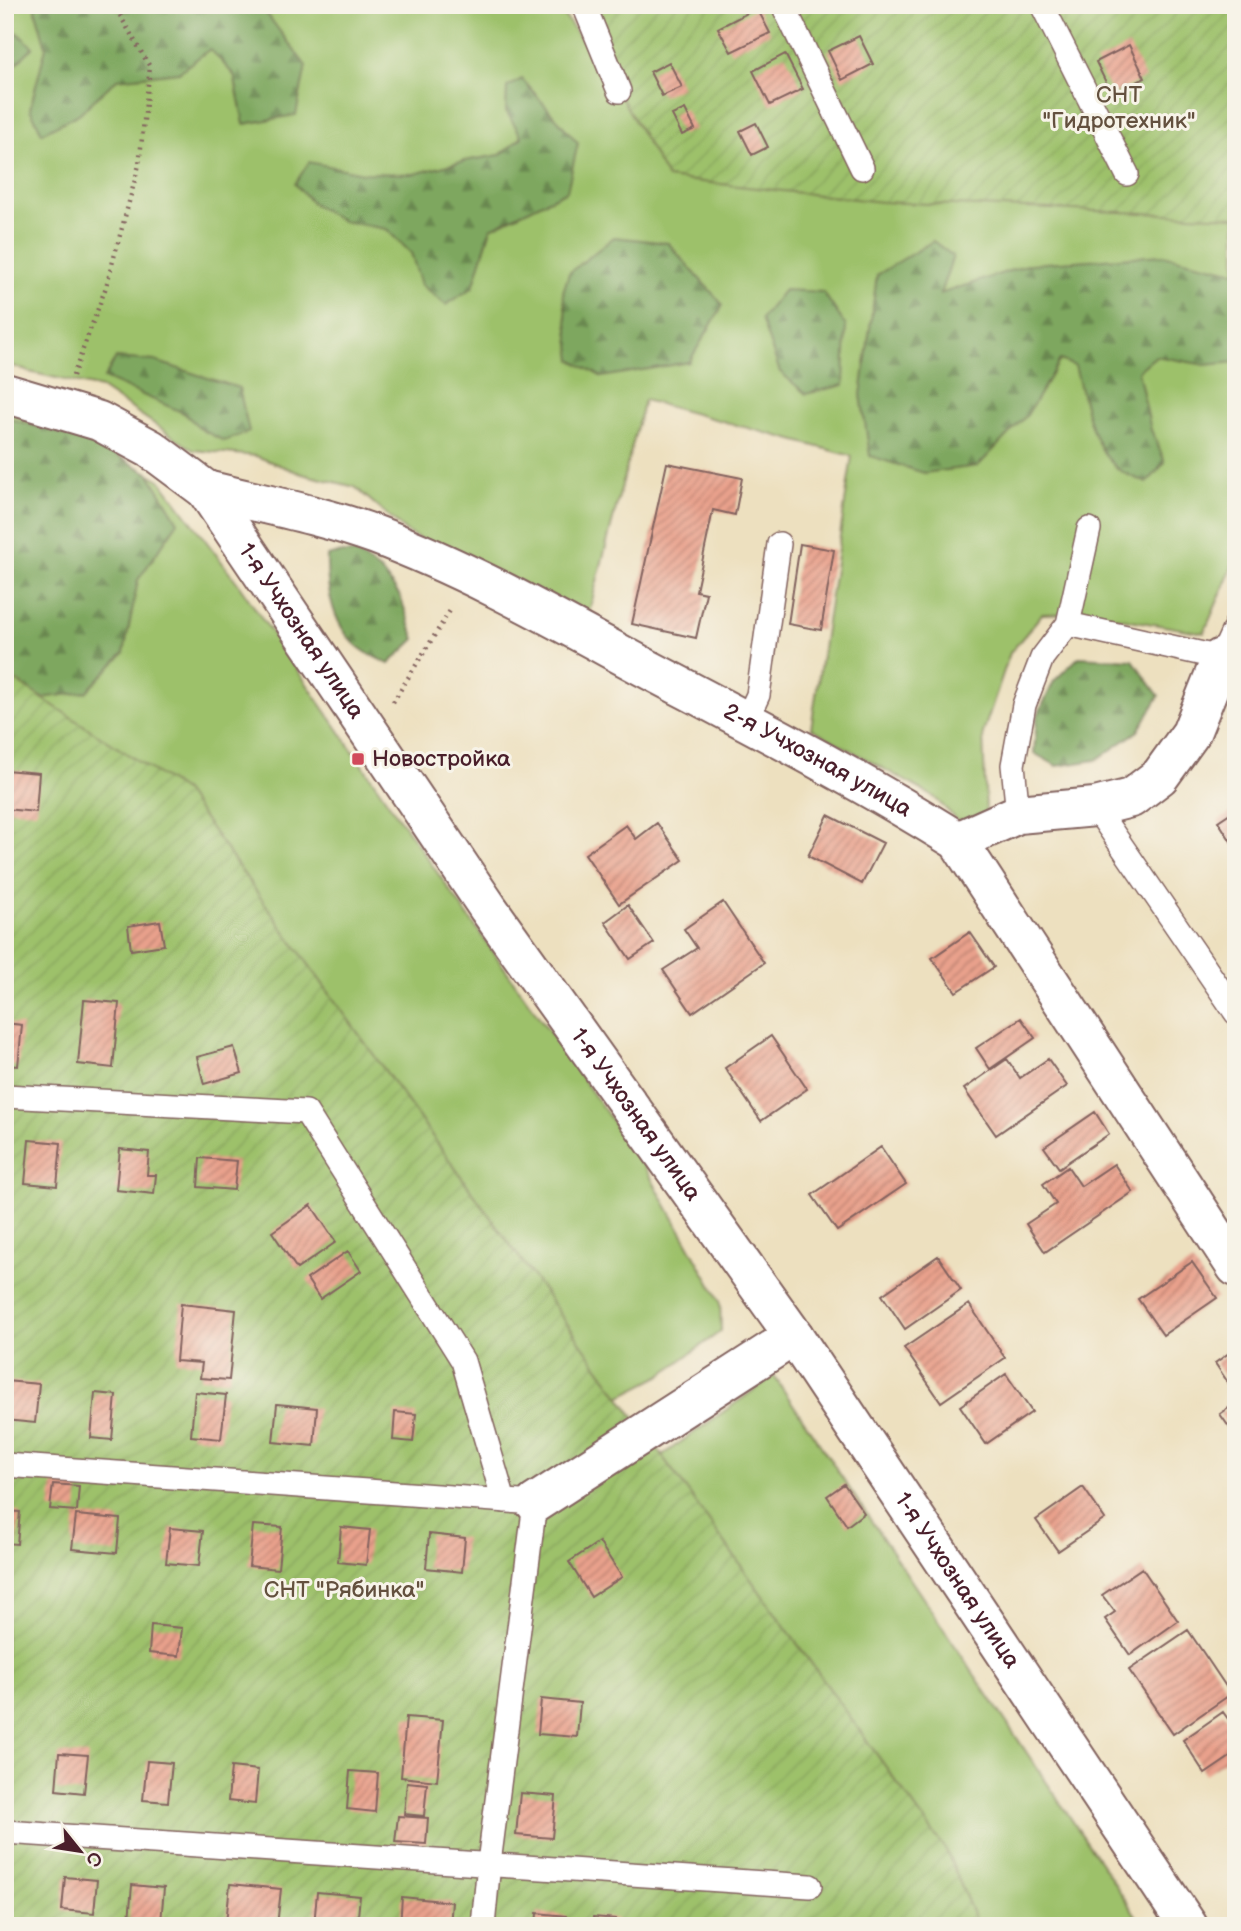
<svg xmlns="http://www.w3.org/2000/svg" width="1241" height="1931" viewBox="0 0 1241 1931" font-family="'Balsamiq Sans',sans-serif">
	<defs>
		<pattern id="forest-firs" width="22" height="20" patternUnits="userSpaceOnUse" patternTransform="scale(1.75)"><rect width="22" height="20" fill="#7ea75f"/><path d="M5 1l3.5 6h-7zM16 11l3.5 6h-7z" fill="#69874f"/></pattern>
		<pattern id="garden-furrows" width="10" height="10" patternUnits="userSpaceOnUse" patternTransform="scale(1.75)"><rect width="10" height="10" fill="#9dc16b"/><path d="M-1 1l2-2M0 10L10 0M9 11l2-2" fill="none" stroke="#89a55d"/></pattern>
		<pattern id="building-hatch" width="6" height="6" patternUnits="userSpaceOnUse" patternTransform="scale(1.75)"><rect width="6" height="6" fill="#e9a18c"/><path d="M-1 1l2-2M0 6l6-6M5 7l2-2" fill="none" stroke="#bf8373"/></pattern>
	</defs>
	<rect width="100%" height="100%" fill="#f7f3e8"/>
	<filter id="ink" filterUnits="userSpaceOnUse"><feTurbulence type="fractalNoise" baseFrequency=".0143" numOctaves="2"/><feDisplacementMap in="SourceGraphic" scale="14" xChannelSelector="R" yChannelSelector="G"/><feConvolveMatrix kernelMatrix="1 2 1 2 8 2 1 2 1" color-interpolation-filters="sRGB"/></filter>
	<filter id="wash" filterUnits="userSpaceOnUse"><feTurbulence type="fractalNoise" baseFrequency=".00686" numOctaves="4" result="noise"/><feDisplacementMap in="SourceGraphic" scale="28" xChannelSelector="R" yChannelSelector="G"/><feGaussianBlur stdDeviation="1.57" result="paint"/><feColorMatrix in="noise" values="0 0 0 0 0 0 0 0 0 0 0 0 0 0 0 0 0 1.4 0 .05"/><feComposite in="paint" operator="in"/></filter>
	<g filter="url(#wash)">
		<rect width="100%" height="100%" fill="#ede0bf"/>
		<path fill="#9dc16b" stroke="#74704b" stroke-width="2" d="M5,5H556L669,155L1236,176V558L1204,633L1090,613L1042,614L1010,653L983,733L986,813L958,821L934,797L811,728L852,456L644,400L588,616L408,533L355,487L302,474L256,456L193,450L101,388L29,372L5,363Z
			M5,407L56,420L160,480L237,582L394,811L646,1169L720,1301L721,1331L660,1376L566,1424L5,706Z
			M774,1376L1143,1926H940L647,1466Z"/>
		<path fill="url(#forest-firs)" stroke="#646345" stroke-width="2" d="M34,5H260L306,66L296,115L244,124L234,75L210,49L179,72L117,79L79,114L42,133L30,109L46,47Z
			M5,22L33,47L5,75Z
			M522,79L578,143L567,191L491,228L473,287L446,305L421,285L411,253L386,229L342,221L313,204L295,184L309,162L363,173L414,174L464,161L500,155L522,137L506,111L507,87Z
			M614,237L668,243L723,305L689,362L602,377L572,360L563,292L569,273Z
			M933,241L953,256L940,294L1030,264L1163,255L1236,272V362L1205,365L1156,356L1138,371L1151,430L1165,462L1147,483C1138,479 1125,475 1117,468C1090,445 1084,399 1075,366L1060,360L1027,415L978,466L924,473L870,456L861,395L877,275Z
			M784,290L823,292L846,326L844,385L806,394L780,372L761,319Z
			M116,358L155,361L239,388L249,432L224,441L202,430L184,413L104,378Z
			M5,417L98,445L149,474L178,522L138,580L124,653L86,692L19,701L5,694Z
			M339,553H356L381,571L400,596L415,639L389,664C381,660 371,656 364,651C333,631 326,590 327,556Z
			M1079,657L1133,660L1159,696L1138,731L1096,760L1057,766L1034,753L1037,717L1054,681Z"/>
		<path fill="url(#garden-furrows)" stroke="#74704b" stroke-width="2" d="M569,5H1236V217L882,202L667,178Z
			M5,674L184,791L947,1852L978,1926H5Z"/>
		<g id="blocks">
			<path fill="url(#building-hatch)" d="M757,8L770,33L731,52L718,28Z
				M859,36L873,64L842,80L828,51Z
				M1129,45L1145,78L1112,95L1096,62Z
				M785,54L803,89L770,105L753,71Z
				M669,62L682,87L662,96L650,72Z
				M685,109L695,129L682,135L672,115Z
				M756,123L768,147L752,155L740,131Z
				M667,463L742,478L735,515L713,510L696,591L706,593L696,638L632,624Z
				M800,544L834,550L821,630L788,624Z
				M5,770L39,773L36,812L5,809Z
				M1236,809V849L1218,821Z
				M828,815L883,843L862,884L808,856Z
				M657,823L683,860L619,904L585,854L626,825L636,839Z
				M723,902L764,963L692,1013L663,970L697,948L684,929Z
				M628,905L654,943L630,959L605,922Z
				M160,921L164,945L131,950L128,926Z
				M970,932L994,967L956,992L932,958Z
				M84,1000L119,1003L113,1068L78,1064Z
				M1021,1018L1035,1038L990,1069L976,1048Z
				M5,1023L22,1025L18,1066L5,1065Z
				M771,1036L807,1089L761,1121L725,1068Z
				M234,1047L242,1073L204,1084L197,1057Z
				M1007,1059L1020,1078L1048,1059L1067,1086L996,1135L964,1089Z
				M1095,1112L1109,1134L1059,1168L1044,1147Z
				M29,1140L61,1143L57,1186L25,1183Z
				M881,1147L906,1184L837,1231L812,1195Z
				M120,1149L149,1152L147,1175H156L154,1194L116,1190Z
				M200,1158L237,1161L234,1190L198,1187Z
				M1114,1164L1133,1192L1045,1252L1026,1224L1056,1204L1043,1184L1068,1167L1081,1186Z
				M311,1205L336,1242L297,1269L272,1232Z
				M348,1251L361,1271L320,1299L307,1279Z
				M938,1256L961,1290L905,1329L882,1295Z
				M1192,1262L1217,1298L1163,1335L1138,1299Z
				M181,1304L236,1310L229,1380L200,1378L202,1363L176,1361Z
				M969,1304L1005,1358L941,1402L904,1348Z
				M1236,1348V1379L1229,1384L1215,1363Z
				M1006,1374L1032,1412L986,1444L960,1406Z
				M5,1381L39,1384L35,1423L5,1420Z
				M195,1392L226,1395L221,1439L191,1436Z
				M95,1393L116,1395L112,1440L91,1438Z
				M1236,1403V1437L1220,1414Z
				M277,1404L317,1408L314,1446L273,1442Z
				M395,1412L416,1414L413,1442L393,1440Z
				M53,1484L79,1486L77,1511L50,1509Z
				M844,1484L864,1513L847,1526L827,1496Z
				M1083,1487L1105,1519L1058,1551L1036,1520Z
				M5,1511L20,1512L17,1544L5,1543Z
				M76,1515L120,1519L117,1553L72,1549Z
				M253,1525L282,1527L278,1569L249,1566Z
				M341,1527L370,1530L366,1565L338,1562Z
				M170,1528L203,1531L199,1566L166,1563Z
				M429,1534L465,1538L462,1572L426,1568Z
				M599,1542L622,1577L591,1597L569,1562Z
				M1142,1568L1178,1621L1130,1655L1105,1619L1115,1612L1102,1595Z
				M151,1625L182,1628L179,1656L149,1653Z
				M1188,1630L1231,1694L1173,1734L1129,1670Z
				M541,1699L580,1703L577,1737L538,1734Z
				M1223,1712L1236,1730V1753L1205,1774L1183,1740Z
				M406,1717L443,1720L437,1781L401,1777Z
				M59,1753L88,1755L84,1793L56,1790Z
				M147,1761L172,1763L168,1802L143,1800Z
				M231,1767L258,1770L255,1804L228,1801Z
				M350,1771L378,1773L375,1812L347,1809Z
				M407,1782L427,1784L424,1816L404,1814Z
				M520,1793L556,1796L552,1838L516,1835Z
				M398,1816L428,1818L426,1844L395,1842Z
				M5,1875H11L7,1912H5Z
				M65,1877L97,1880L94,1913L62,1910Z
				M230,1884L281,1889L277,1926L226,1923Z
				M132,1885L164,1888L161,1922L129,1920Z
				M317,1892L360,1896L357,1926H314Z
				M402,1897L452,1902L450,1926H400Z
				M537,1913L566,1916L565,1926H536Z
				M593,1917L616,1919L615,1926H592Z"/>
		</g>
	</g>
	<g filter="url(#ink)">
		<use href="#blocks" fill-opacity="0" stroke="#83635f" stroke-width="2"/>
		<g fill="none" stroke-linecap="round" stroke-linejoin="round">
			<defs>
				<path id="lane" d="M584,5L619,91
					M783,5L862,168
					M1042,5L1127,174
					M1068,624L1221,658L1236,625
					M746,721L758,695L779,544
					M1095,807L1236,1013
					M1018,814L1013,765L1024,705L1042,658L1068,624L1089,529
					M5,1096L306,1112L463,1361L504,1501
					M5,1465L535,1503L489,1863L483,1926
					M5,1832L810,1886"/>
				<g id="street">
					<path id="s1" d="M206,490C263,504 321,515 376,535C469,570 555,619 642,666C748,722 856,777 958,841L1236,1267"/>
					<path d="M958,841L1018,814L1095,807L1131,798L1160,776L1191,733L1221,658L1236,661"/>
					<path d="M535,1503L794,1336"/>
				</g>
				<g id="secondary">
					<path id="s2" d="M5,393L99,421L151,449L206,490L488,908L794,1336L1188,1926"/>
				</g>
			</defs>
			<use href="#lane" stroke="#83635f" stroke-width="26"/>
			<use href="#street" stroke="#83635f" stroke-width="42"/>
			<use href="#secondary" stroke="#83635f" stroke-width="42"/>
			<path stroke="#83635f" stroke-width="4.5" stroke-dasharray="2 5" stroke-linecap="butt" d="M73,376L106,287L139,165L150,67L114,5
				M393,702L451,609"/>
			<use href="#lane" stroke="#fff" stroke-width="23"/>
			<use href="#street" stroke="#fff" stroke-width="38"/>
			<use href="#secondary" stroke="#fff" stroke-width="38"/>
		</g>
	</g>
	<rect fill="#d1495b" stroke="#f7f3e8" stroke-width="2.5" x="351" y="752" width="14" height="14" rx="3.5"/>
	<g text-anchor="middle" dominant-baseline="central" stroke-width="6" stroke-linejoin="round" paint-order="stroke">
		<g font-size="23" fill="#63503e" stroke="#f7f3e8">
			<text x="1119" y="95">СНТ<tspan x="1119" dy="26">"Гидротехник"</tspan></text>
			<text x="344" y="1590">СНТ "Рябинка"</text>
		</g>
		<g font-size="23" fill="#4a1f2b" stroke="#f7f3e8">
			<text stroke="none"><textPath href="#s2" startOffset="396">1-я Учхозная улица</textPath></text>
			<text stroke="none"><textPath href="#s1" startOffset="672">2-я Учхозная улица</textPath></text>
			<text stroke="none"><textPath href="#s2" startOffset="984">1-я Учхозная улица</textPath></text>
			<text stroke="none"><textPath href="#s2" startOffset="1550">1-я Учхозная улица</textPath></text>
		</g>
		<g font-size="23" fill="#4a1f2b" stroke="#f7f3e8" text-anchor="start">
			<text x="372" y="759">Новостройка</text>
		</g>
	</g>
	<rect width="1241" height="1931" fill="none" stroke="#f7f3e8" stroke-width="28"/>
	<g transform="translate(80 1851) rotate(120)" stroke="#f7f3e8" stroke-width="5" paint-order="stroke">
	<path d="M0-5L12 26L0 18L-12 26Z" fill="#4a1f2b"/>
	<text y="-10" font-size="19" font-weight="bold" text-anchor="middle" fill="#4a1f2b">С</text>
	</g>
</svg>
